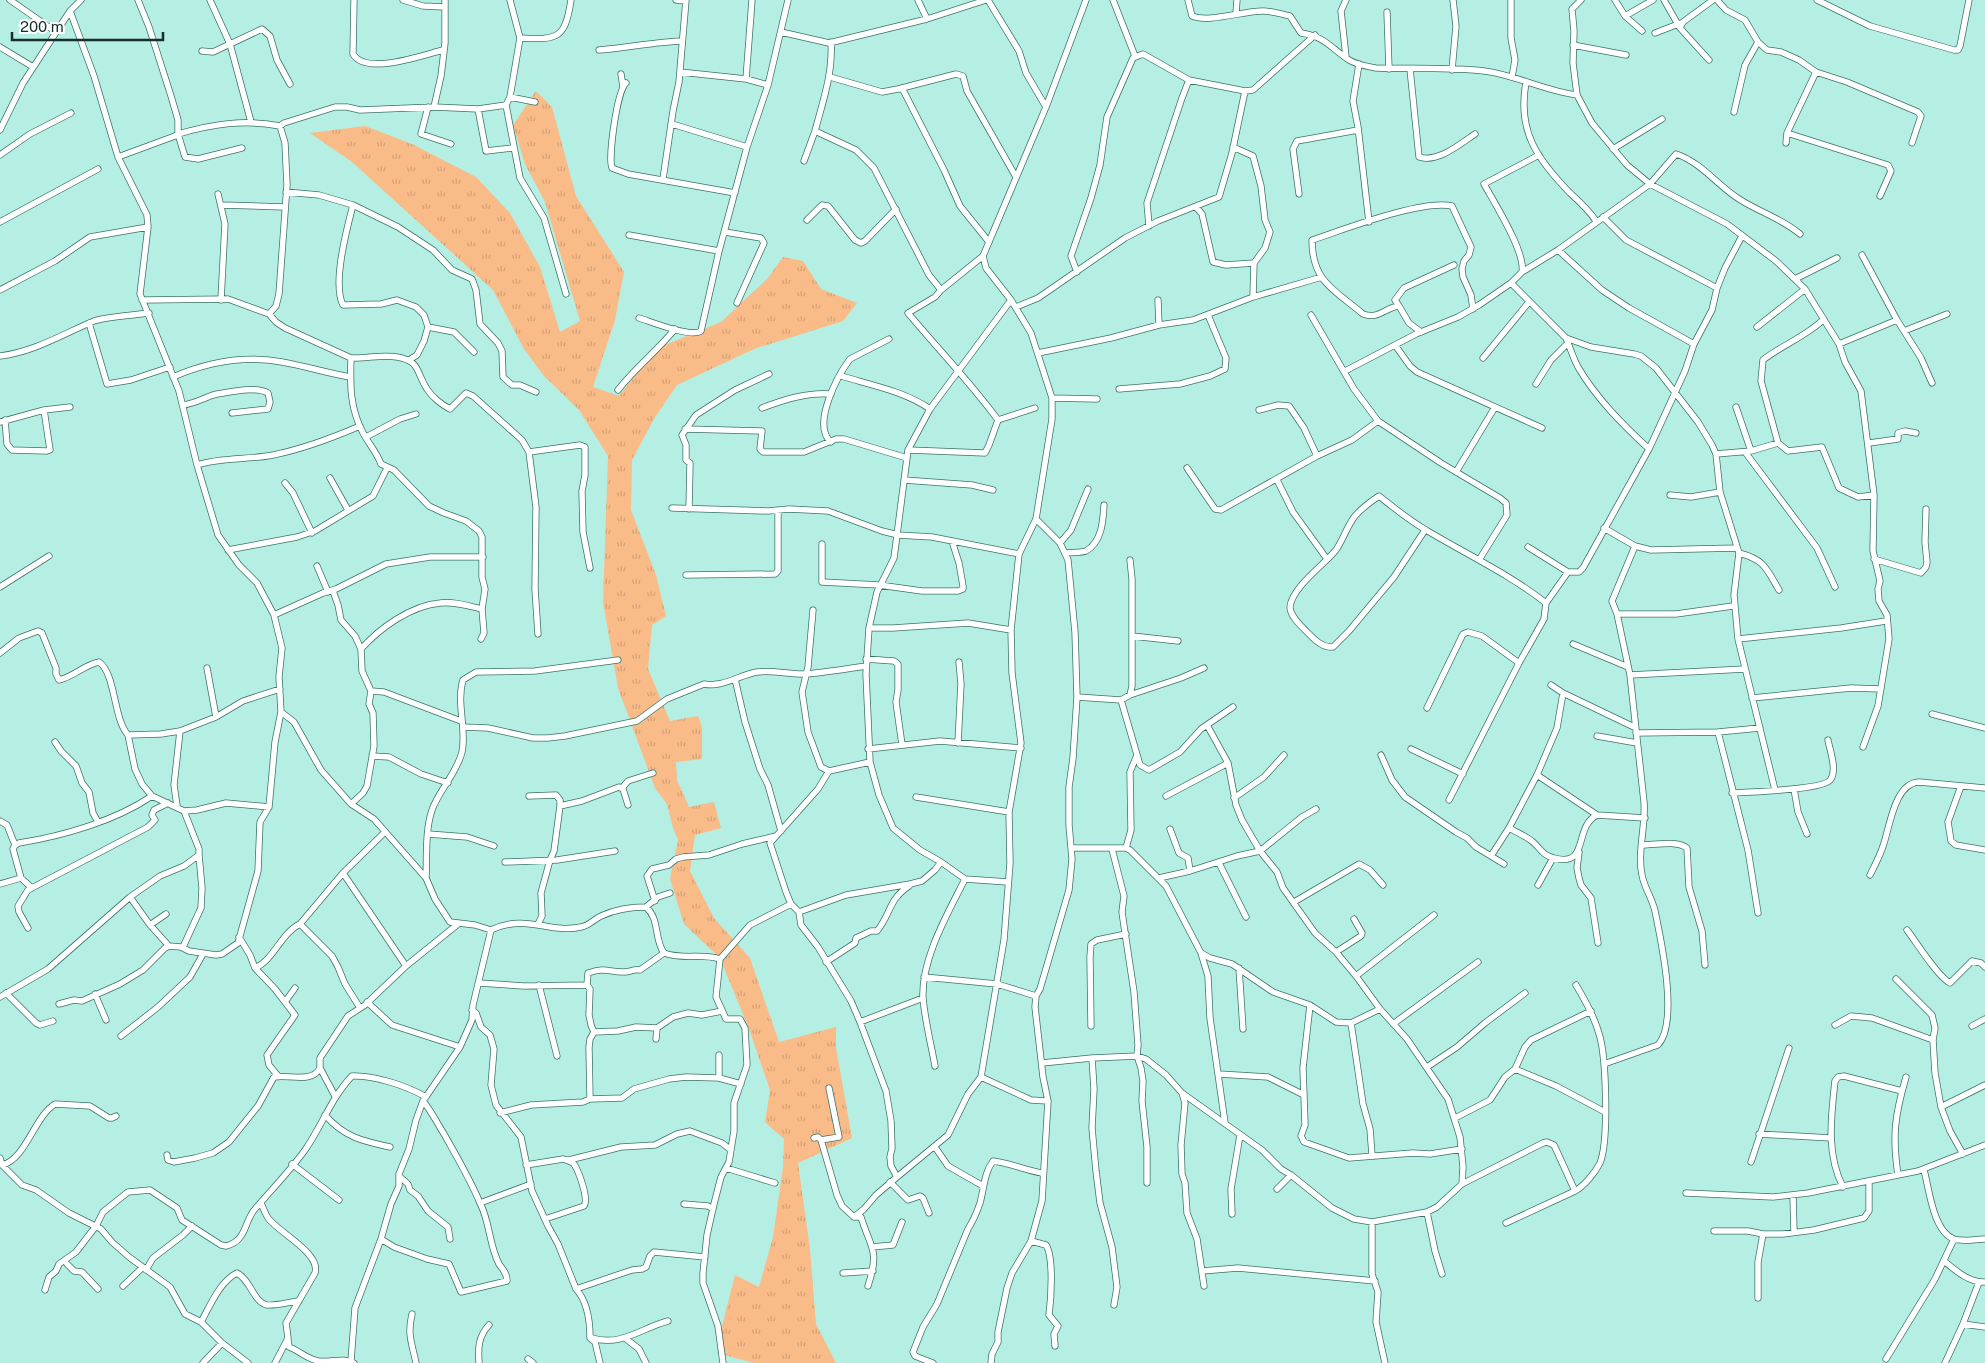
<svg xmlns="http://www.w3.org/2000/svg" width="1985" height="1363" viewBox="0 0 1985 1363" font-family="'Public Sans',sans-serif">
	<defs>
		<pattern id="grass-tufts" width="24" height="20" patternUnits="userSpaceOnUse" patternTransform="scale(1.25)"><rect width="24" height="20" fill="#f9bb88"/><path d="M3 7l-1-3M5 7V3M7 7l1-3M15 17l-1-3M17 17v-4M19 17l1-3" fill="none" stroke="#d5a176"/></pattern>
	</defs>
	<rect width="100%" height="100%" fill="#b5efe3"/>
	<path fill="url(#grass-tufts)" d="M536,91L552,107L576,196L624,272L615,320L593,387L619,396L655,349L721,322L768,278L783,257L803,261L821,289L857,303L843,321L754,349L677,385L655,417L632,460L631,510L656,575L666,616L652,625L648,669L670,721L698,716L702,727V759L676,762L677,780L689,807L714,802L721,828L695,835L690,871L714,918L750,958L779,1042L836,1027V1048L852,1138L798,1163L810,1249L816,1324L836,1363H754L717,1353L723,1322L735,1275L759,1287L773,1237L783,1167L784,1139L765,1122L770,1090L749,1029L720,958L684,924L670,879L678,840L673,828L667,804L655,788L618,688L603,602L608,456L579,410L544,376L524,349L493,290L352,162L310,133L365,126L412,144L476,177L510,213L540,267L560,332L580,321L545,202L525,164L513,125Z"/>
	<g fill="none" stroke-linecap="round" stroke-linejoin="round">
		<defs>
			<path id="minor" d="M10,0L56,32
				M138,0L149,27L171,96L178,120V134L185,157L198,159L242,148
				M210,0L230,44L251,122
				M354,0L353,54C366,76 423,55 443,50
				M403,0L423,6L445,7
				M510,0L520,38L510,97L506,105L520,178L544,218L566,294
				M676,0L686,1
				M918,0L927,19
				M988,0L1019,51L1026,73L1046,107
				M1113,0L1135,56
				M1188,0L1192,16C1208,23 1243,11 1263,11C1272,11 1281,14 1290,16L1301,33C1324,36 1331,48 1349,60C1357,65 1366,66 1376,68C1412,69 1448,67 1484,71C1516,75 1545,91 1577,95
				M1511,0V38L1515,60L1512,77
				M1581,0L1572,9L1574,31L1573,63L1577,95L1592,123L1627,165L1650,184L1727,224L1776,261L1805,289L1839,344L1845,362L1861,391L1874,495L1873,551L1880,581L1878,589L1879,601L1887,615L1889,639L1878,706L1863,747
				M1615,0L1625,16L1642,31
				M1664,0L1680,28
				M1717,0L1726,10L1745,20L1758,42L1767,50L1781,52L1799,60L1816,72L1847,82L1918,112L1921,116L1912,143
				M1817,0L1870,26L1954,50H1958L1960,46L1969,0
				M70,11L94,76L118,157L147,215L148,227L140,294L179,391L197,465L218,535L239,565L257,583L274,615L282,648L279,677L281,712L294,722L321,770L351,804L374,819L426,878L435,899L450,922L475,925L491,930C528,913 547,934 581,927C589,926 594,919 601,916C614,910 632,907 646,907C660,919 654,940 664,953C682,960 702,953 720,959L716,997L726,1019H740L745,1028L747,1065L734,1103V1131L729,1162L721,1177L714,1204L707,1235L703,1273V1283L718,1326L723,1363
				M1387,12L1389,69
				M1236,13L1237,0
				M1625,16L1653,0
				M781,32L829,43L927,19L986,0
				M1655,33L1681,23
				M520,38C558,40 565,39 571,0
				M831,42C833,73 823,101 815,131L856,150L874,168L929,275L941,290
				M1573,45L1626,55
				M0,47L33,67
				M599,50C627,48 653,42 682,41
				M202,51L213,52L262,29L270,36L277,60L290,84
				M1346,57L1341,11L1346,0
				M1709,60L1680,28L1683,22L1713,0
				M1359,64L1353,101L1358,127L1369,222
				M1410,69L1419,157C1438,163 1460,144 1475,134
				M1452,70L1456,26L1453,0
				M680,72L746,79L768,85
				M621,74L623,87
				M830,77L882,92L898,89L956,74L963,76L967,91L1016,177
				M746,79L752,0
				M1189,80L1245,91L1253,90L1315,35
				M1526,82C1517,131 1537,159 1570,193C1580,202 1589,210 1596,221
				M626,83C617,91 608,157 612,168L628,174L735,193
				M902,88L944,170L960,206L989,242
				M510,97L535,102
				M428,107L421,134L451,144
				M434,107L441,76L445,43V0
				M478,109L486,151L513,148
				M1734,112L1745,65L1758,42
				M672,124L747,147
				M0,130L23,83L70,11L81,0
				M1787,133L1888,165L1891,171L1880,196
				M1786,143L1787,133L1816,72
				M1233,147L1253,156L1261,186L1265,220L1270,232L1265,248L1254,263L1253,297
				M1613,149L1662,119
				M0,155L30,134L71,113
				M118,157L175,136L178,134C213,124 244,119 280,126
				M804,161L815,131
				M663,179L673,111L679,82L686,0
				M286,192L319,195L353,205L398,227L433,250L452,270L472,279L476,290L480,324L498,343L502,351L503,377L512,385H520L536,392
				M218,194L225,224L221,300
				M1299,194L1293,149L1297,141L1358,130
				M221,205L285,207
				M353,205C347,228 332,284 343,305L381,304L397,300L416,307L424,315L428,327L424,341L417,355L409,360
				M1196,207L1202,214L1213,262L1226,265L1254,263
				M1603,217L1626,240L1717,288
				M807,220L822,205L828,206L855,240L861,243L865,241L896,209
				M0,222L98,169
				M725,232L761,238L764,243L737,303
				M629,235L719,251
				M1558,250L1602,290L1629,308L1694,344
				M1862,255L1897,320L1921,358L1932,383
				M983,256L941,290L935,297L908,313C938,349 970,382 998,420
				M1077,272L1071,256L1091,198L1100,165L1107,117L1133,58L1143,54L1189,80L1182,98L1147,203L1149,226
				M1522,272C1526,253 1494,202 1484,184L1539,155
				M1795,279L1837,258
				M1511,283L1566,338L1591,347L1634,354L1641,356L1656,368L1698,422L1712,445L1716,454L1720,492L1739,553L1734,595L1738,639L1775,790
				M0,290L55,261L90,237L148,227
				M142,300L228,299L269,314L276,322L285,328L351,358C366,359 382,354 397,357C421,361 416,373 427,389C432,397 442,405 450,409L466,393L473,396L522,440L529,452L536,507L535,589L538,634
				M1158,300L1159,325
				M1399,306L1395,300L1404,288L1454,265
				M1016,307L1038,298L1125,238L1158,221L1219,197L1232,153L1245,91
				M269,314L276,306L279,294L287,185L285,143L280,126L284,123L335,107H347L360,110L434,107L478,109L506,105
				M1311,315L1354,389L1378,421L1441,463L1500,498L1506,503L1507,515L1479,560
				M639,318C652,322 691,338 701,331L719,251L747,147L768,85L788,0
				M1823,320C1805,337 1782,345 1763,360L1761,381L1778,443L1788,451L1822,447L1839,488L1858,497L1874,495
				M89,323L107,384L131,380L170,367
				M428,327L454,332L474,352
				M1757,327L1805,289
				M1904,331L1947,314
				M1421,332L1409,323L1399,306C1386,307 1378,320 1363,314C1335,290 1312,282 1312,240C1343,230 1422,199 1452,206L1471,247L1469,255L1464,261L1462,269L1463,277L1471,295L1473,309
				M1566,338C1570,347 1573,358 1578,367C1596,398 1623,425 1649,449
				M1839,344L1897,320
				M1395,345L1410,366L1417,372L1542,428
				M1038,353L1111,338L1159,325L1193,320L1253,297L1322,277
				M0,356C34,352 63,334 94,321C104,317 136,315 149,313
				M351,358C350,386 350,408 363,433C369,444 377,453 381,464L394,470L429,506L444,513L466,521L479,531L482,537V577L485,589L482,609L484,633L481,639
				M1483,358L1529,302
				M1345,371L1416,334L1458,317L1479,305L1511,283L1522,272L1558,250L1650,184L1676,154C1701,162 1718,186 1739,199C1759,212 1781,218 1800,234
				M841,376C871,385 904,391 930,409
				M173,377C208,362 244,355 282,362C305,366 327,373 350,377
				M1536,384L1551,360L1568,343
				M1119,389L1180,384L1210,376L1225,369L1226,358L1208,315
				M618,390C635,368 657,351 675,329
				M1052,398L1097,399
				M183,405C198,403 204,397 217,394C231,392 256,386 268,393L270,402L268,409L232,413
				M1736,407L1751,451
				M762,408C783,400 807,392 831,394
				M1259,410L1278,405L1289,406L1304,428L1317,456
				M5,420L7,444L12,450L47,451L50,450L44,410
				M0,422L44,410L70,407
				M685,429L762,431L760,449L763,452H804L836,439H844L907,458
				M366,437L400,419L416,414
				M831,442C811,425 838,375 850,359L889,339
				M1869,443L1898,439V433L1905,431L1916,433
				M908,450L985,453L989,445L998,420L1035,408
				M529,452L580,445L585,447V475L582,491L583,532L590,568
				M1745,452L1817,548L1835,587
				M1716,454L1751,451L1778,443
				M197,465C222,457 248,460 273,455C303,449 332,438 360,426
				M1187,468L1215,509L1221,510L1317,456L1352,440L1378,421
				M1456,472L1495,407
				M330,478L348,510
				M904,480L972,485L993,490
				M1277,480L1293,512L1327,559
				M285,483L293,493L312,533
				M1670,495L1691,497L1720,492
				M672,508L768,511L789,509L828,511L882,531L898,535L932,537L1019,554
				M689,509L690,463L686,460V445L682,435L696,415L735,390L769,374
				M1604,528L1635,546L1651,550L1737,548
				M1425,530L1394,577L1349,631L1333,647C1322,648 1314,639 1307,632C1301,626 1290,616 1290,607C1292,587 1324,565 1336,550C1343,540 1347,526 1355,516C1362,508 1370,502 1379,496C1394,508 1410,521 1426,530C1466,554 1509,574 1546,603L1544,619L1519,663L1449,800
				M1060,543L1071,530L1088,489
				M822,544V582L879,585L922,591H958L963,589V586L959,563L952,541
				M1528,547L1568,572H1579L1583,568L1649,449L1685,371L1694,344L1712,310L1717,288L1725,268L1742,236
				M228,550L297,537L315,531L373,496L387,468
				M1066,553C1072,552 1081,553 1086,551C1102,542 1103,521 1104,505
				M1739,553C1765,560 1766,568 1779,590
				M1874,559L1921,573L1926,567L1927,562L1925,542L1926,509
				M1130,560L1132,579V686L1130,695
				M317,566L328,592
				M686,575L775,574L778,571V511
				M0,587L49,556
				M333,591L338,605L341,620L355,636L361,649
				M1546,603L1568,572
				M813,610L808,667L802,692L808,732L821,767L829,771L870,762
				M1617,614H1676L1733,606
				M274,615L323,593L336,589L386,564L430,557H483
				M869,628H893L968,623L1011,630
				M1132,636L1178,641
				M1738,639L1841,628L1886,621
				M1573,644L1628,667
				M0,653L19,638L38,631L42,633L56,668V674L59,680C73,677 84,665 99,662C116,674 113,718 128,735L161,734L180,731L216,717L243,701L280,689
				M866,659L894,661L898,664V690L896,702L902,745
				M207,668L216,717
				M1630,675L1745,669
				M735,679L745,722L760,769L768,785L781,831
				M1551,685L1563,693L1634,727
				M371,691L384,692L461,721
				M1077,697L1121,700L1130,695L1181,678L1204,668
				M1752,698L1851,688L1881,689
				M1121,700L1140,765L1149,770L1180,752L1201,729L1233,707
				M1427,708L1463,634L1468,632L1482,636L1519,663
				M1932,714L1985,728
				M1207,725L1228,763L1236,805L1242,820L1260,851L1277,872L1283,888L1315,933L1336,952L1356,976L1380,1009L1407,1039L1448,1099L1460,1137L1463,1167L1462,1184
				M463,727L488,728L533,738H548L565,736L637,721L667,699L704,684C721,688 740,675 757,672C774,670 791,675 807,674C827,672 846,669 866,666
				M1718,732L1748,850L1758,913
				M1636,733L1718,732L1760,728
				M128,735L135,769L142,784L152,796L184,811L197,810L226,803L269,807
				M1597,736L1637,743
				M55,742L61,751L76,766L82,783L89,792L93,813L98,822
				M958,743L961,684L959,662
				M868,749L940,741L1021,748
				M1411,749L1463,774
				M1381,755L1392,780L1405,797L1456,832L1467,838L1476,847L1504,864
				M372,756L389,757L421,774L448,783
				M829,771L818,789L770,843L786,892L791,904L799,912L801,925L818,947L851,1001L860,1022L886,1091L891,1121L892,1148L890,1157L891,1166L897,1177
				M1537,775L1597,815L1645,818
				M1961,786L1948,822L1951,841L1956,845L1985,850
				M622,788L628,781L653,773
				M1794,789L1798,812L1807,834
				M1732,793C1748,792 1826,790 1831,779C1837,769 1830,751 1828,740
				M529,796L556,795L560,800V806L554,851L550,860L541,893L542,916L538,924
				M1166,796L1228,763
				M916,797L1009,812
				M1234,798L1264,777L1284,755
				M351,804L363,793L367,786L374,746L373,713L369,704L371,691L362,671L361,649C380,628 410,606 440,603C453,601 468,606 482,609
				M177,806L174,785L180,731
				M560,806L582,801L619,787L623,789L628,805
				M0,821L7,825L15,845
				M1509,828C1516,832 1526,836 1533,842C1540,848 1543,856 1554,858C1590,868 1573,827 1597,815
				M1170,829L1179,853L1188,858L1190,871
				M428,834L467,837L494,846
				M1642,845C1655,845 1676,840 1687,848L1689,887L1702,931L1705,965
				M1071,848H1126L1130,850L1166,886L1201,953L1208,976L1210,1018L1225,1123
				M1126,848L1131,830L1130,772L1137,755
				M1112,849L1124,896L1122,912L1124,926L1134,992L1138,1045L1137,1056L1141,1068L1143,1081L1142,1101L1147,1147V1183
				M1579,852L1577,868L1579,878L1581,885L1591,898L1598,943
				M1491,856L1509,828L1537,775L1557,728L1563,693
				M505,862L557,860L615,851
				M1219,863L1246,917
				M343,873L406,966
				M1870,875C1875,865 1881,854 1884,843C1890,825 1895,783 1919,782L1985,788
				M426,878C427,856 425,831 432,810C439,790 457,773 462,752C467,730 456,703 463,680L476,672L535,671L618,660
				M1159,878L1190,871L1237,856L1260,851L1302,817L1316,809
				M1008,882L965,879L941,862L920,850L893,828L879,795L870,762L866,674L869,628L877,592L894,558L908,450L930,409L1011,300
				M0,884L21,878
				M1538,885L1553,858
				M32,888L21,878L13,849L15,845L19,843C63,836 115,821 152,796
				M130,897L150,925L169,946
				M655,901L647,876L652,869L669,865L676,859L683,857L709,855L742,844L776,836
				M1294,902L1359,864L1370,870L1383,885
				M646,907L658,897L670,893
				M799,912L846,895L910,884L922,881L935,870L941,862
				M300,924L332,956L338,967L345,984L360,1008
				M150,925L166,914
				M28,928L19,912L18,906L28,890L148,827L155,820L152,815L154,810L168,803
				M1907,930C1917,943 1937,976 1950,983L1972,961L1981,963L1985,967
				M239,937L250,955L255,968C274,960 281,933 300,924L343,873L385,832
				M183,947L201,908L202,888L199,855
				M1336,952L1361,936L1362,933L1354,919
				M1201,953L1210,958L1232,964L1273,992L1310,1005L1336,1022L1351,1023L1380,1009
				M720,959L750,925L791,904
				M826,962L855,943L856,938L871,931H877C891,914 888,900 909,886
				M255,968L275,989L295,1015L267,1055L269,1065L278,1076
				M1239,968L1243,1029
				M1356,976L1434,915
				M924,977L997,984L1036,996
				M1896,979L1932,1015L1935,1028L1933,1040L1935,1073L1941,1107L1950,1131L1963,1154
				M479,983L524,986L587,985L590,989L589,1015L591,1025L594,1032L618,1031L636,1027L657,1028
				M539,985L557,1056
				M587,985L588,973C606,967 608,972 624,972C631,972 632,969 640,970L664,953
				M6,993L36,1023L40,1025L53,1021
				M95,994L106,1020
				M0,997L48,969L130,897L160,876L184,866L199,855V849L184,811
				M285,1002L295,988
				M367,1002L392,1025L460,1047
				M59,1004L74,1000L82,1001L120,984L143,970L165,948L169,946L181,947L189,951L216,955L222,954L238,943L258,871L260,822L269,807L275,742L281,712
				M1310,1005L1303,1068L1305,1125L1301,1136L1304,1142L1349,1158L1413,1153L1430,1154L1462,1149
				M472,1010L476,1013L481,1027L490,1035L494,1049L491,1085L496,1105L521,1137L532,1191L548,1226L558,1244L576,1289C587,1301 590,1322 590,1338L595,1342L600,1363
				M860,1022L923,998
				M1351,1023L1363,1104L1370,1129L1372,1155
				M1393,1024L1478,962
				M1835,1025L1851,1016L1872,1018L1933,1040
				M1091,1026L1090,957L1091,944L1097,940L1126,934
				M1972,1026L1985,1019
				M121,1036L158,1007L190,977L203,954
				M656,1039L657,1028L673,1017L688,1013L702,1015L722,1011
				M1092,1058L1094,1089L1092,1128L1096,1171L1100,1203L1112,1247L1117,1287L1114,1305
				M1042,1063L1092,1058L1137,1056L1146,1059L1166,1075L1182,1093L1262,1150L1281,1169L1291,1175L1332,1208L1354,1219L1372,1222L1427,1212L1437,1207L1462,1184L1543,1143L1547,1142L1554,1145L1575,1191L1506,1223
				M1604,1064L1658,1045C1679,1022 1661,940 1655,911C1652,898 1644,887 1642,875C1637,852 1646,826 1644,802L1630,675L1617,614L1612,601L1635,546
				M935,1066C931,1044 925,1021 923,998C921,959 948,913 965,879
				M1427,1067L1457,1047L1485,1023L1525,993
				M1515,1069L1556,1086L1605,1112
				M1219,1074L1268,1077L1304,1095
				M981,1077L1031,1100L1048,1101
				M719,1078V1055
				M1182,1093L1185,1103L1181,1145L1182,1174L1185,1183L1187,1213L1197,1239L1204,1286
				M335,1096L320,1068V1058L348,1016L365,1005L406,966L458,924
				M590,1099L622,1098L634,1089L669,1079L686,1077L719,1078L741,1084
				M423,1101C432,1112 437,1123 444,1134C457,1157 470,1179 480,1203L531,1184
				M1941,1107L1985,1085
				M500,1113L531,1105L583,1102L590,1099L589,1047L590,1039L594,1032
				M325,1115C344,1137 362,1141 390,1147
				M1455,1118L1490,1100L1505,1077L1515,1069L1525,1047L1531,1040L1591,1011
				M1759,1134L1831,1138
				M814,1138L818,1137L821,1140L839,1137L829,1088
				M821,1140L837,1195L842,1206L854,1217
				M935,1147L948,1166L983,1186
				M167,1155L168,1160L174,1162L195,1158L213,1153L229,1142L258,1106L274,1077C288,1074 312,1084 320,1068
				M0,1158L2,1165L22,1185L36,1190L69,1213L101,1229L112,1242L129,1257L170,1287L185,1314L201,1322L222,1343L248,1363
				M569,1160L621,1147L655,1145L677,1134L690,1131L722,1143L731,1150
				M1751,1162L1789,1048
				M292,1164L339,1200
				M2,1165C26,1159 34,1117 55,1104L90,1106L109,1118H112L116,1116
				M526,1165L563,1159C567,1160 571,1161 574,1164C579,1172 589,1199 584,1206L545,1219
				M726,1168L775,1183
				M1924,1170C1929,1188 1933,1232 1954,1239C1963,1242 1975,1239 1985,1239
				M1898,1175C1892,1135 1895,1115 1906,1077
				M399,1176L408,1184L410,1190L418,1196L428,1211L448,1227L450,1239
				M890,1182L908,1200L920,1196L923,1198L929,1213
				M1843,1187C1826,1154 1831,1117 1835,1081L1838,1077L1844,1076L1902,1091
				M1277,1189L1291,1175
				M1575,1191C1584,1186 1595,1173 1600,1163C1609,1141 1606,1060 1600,1037C1595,1018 1586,1002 1576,985
				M1686,1193L1773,1197L1808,1193L1918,1171L1985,1145
				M1793,1195L1794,1232
				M261,1203C263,1208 265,1213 268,1218C279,1233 321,1253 315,1273L286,1323L288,1338L275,1363
				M684,1204L708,1206L713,1209
				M1427,1212L1435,1251L1442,1274
				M1232,1214L1231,1189L1240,1135
				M1372,1222V1274L1378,1292L1376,1322L1385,1363
				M1714,1231H1748L1763,1234H1783L1814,1230L1864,1218L1869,1211V1181
				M381,1239L394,1247L427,1259L449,1264L461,1292L507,1281C507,1273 503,1270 499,1264C489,1245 490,1222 480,1203
				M1031,1241L1046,1245C1054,1257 1051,1300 1049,1315L1058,1326L1054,1334L1055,1346
				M872,1247L893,1245L902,1222
				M1944,1261C1955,1270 1969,1283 1985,1282
				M67,1264L74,1271L82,1272L98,1289
				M146,1270L153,1258L183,1235L192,1226
				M1202,1271L1238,1268L1375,1281
				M843,1273L873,1271
				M123,1286L142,1268
				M868,1286C880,1249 871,1250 861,1217H854L864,1209L876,1195L897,1177L948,1135L968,1094L981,1077L1004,940L1010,863L1009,812L1021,743L1012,673L1011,630L1019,554L1036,519
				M576,1289L632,1270L642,1269L646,1267L650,1256L654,1252L705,1257
				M45,1290L49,1277L56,1271L59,1264L76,1252L96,1226L103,1212L128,1192L150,1190L177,1208L182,1220L221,1245L226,1246C247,1241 244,1221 255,1209C272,1189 290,1171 305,1150C322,1126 331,1098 352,1076C374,1075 407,1086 426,1097
				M1758,1298V1262L1763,1234
				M412,1314C407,1335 412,1343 416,1363
				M201,1322C210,1306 220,1281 237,1273C250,1279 254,1303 267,1305C276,1306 289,1302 299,1301
				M1963,1324L1985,1327
				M592,1338C621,1347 641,1328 668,1321
				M625,1338L639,1349L646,1363
				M288,1340L289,1347C300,1351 305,1358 318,1361C329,1363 344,1357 354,1363
				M528,1359L533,1363
				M1886,1359L1935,1279L1954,1239
				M351,1361L355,1308L381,1239L391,1204L399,1186V1174L409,1149L416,1120L423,1101L460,1047L472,1020L473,1005L491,930
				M203,1363L222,1343
				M479,1363C478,1348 478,1337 489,1325
				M933,1363L915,1356L913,1352L923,1327L937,1304L968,1229C973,1221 977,1212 980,1203C984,1189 984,1173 993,1161C1010,1163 1025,1170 1042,1173
				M991,1363L992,1354L998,1342V1332L1007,1288L1012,1273L1031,1241L1042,1201L1048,1101L1043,1077L1035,1007L1036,996L1040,989L1069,890L1072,859L1069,825V787L1073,758L1077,697L1075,632L1068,560L1060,543L1036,519L1052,419V398L1031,333L1011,300L986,268L983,256L1046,107L1086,0
				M1945,1363L1963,1324L1979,1282"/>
		</defs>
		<use href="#minor" stroke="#3a7268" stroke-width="7"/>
		<use href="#minor" stroke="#fff" stroke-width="5.5"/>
	</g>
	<path d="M12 32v8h151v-8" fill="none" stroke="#172e2a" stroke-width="2.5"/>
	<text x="20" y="32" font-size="15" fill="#172e2a" stroke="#ffffff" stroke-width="4" paint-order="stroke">200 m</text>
</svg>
